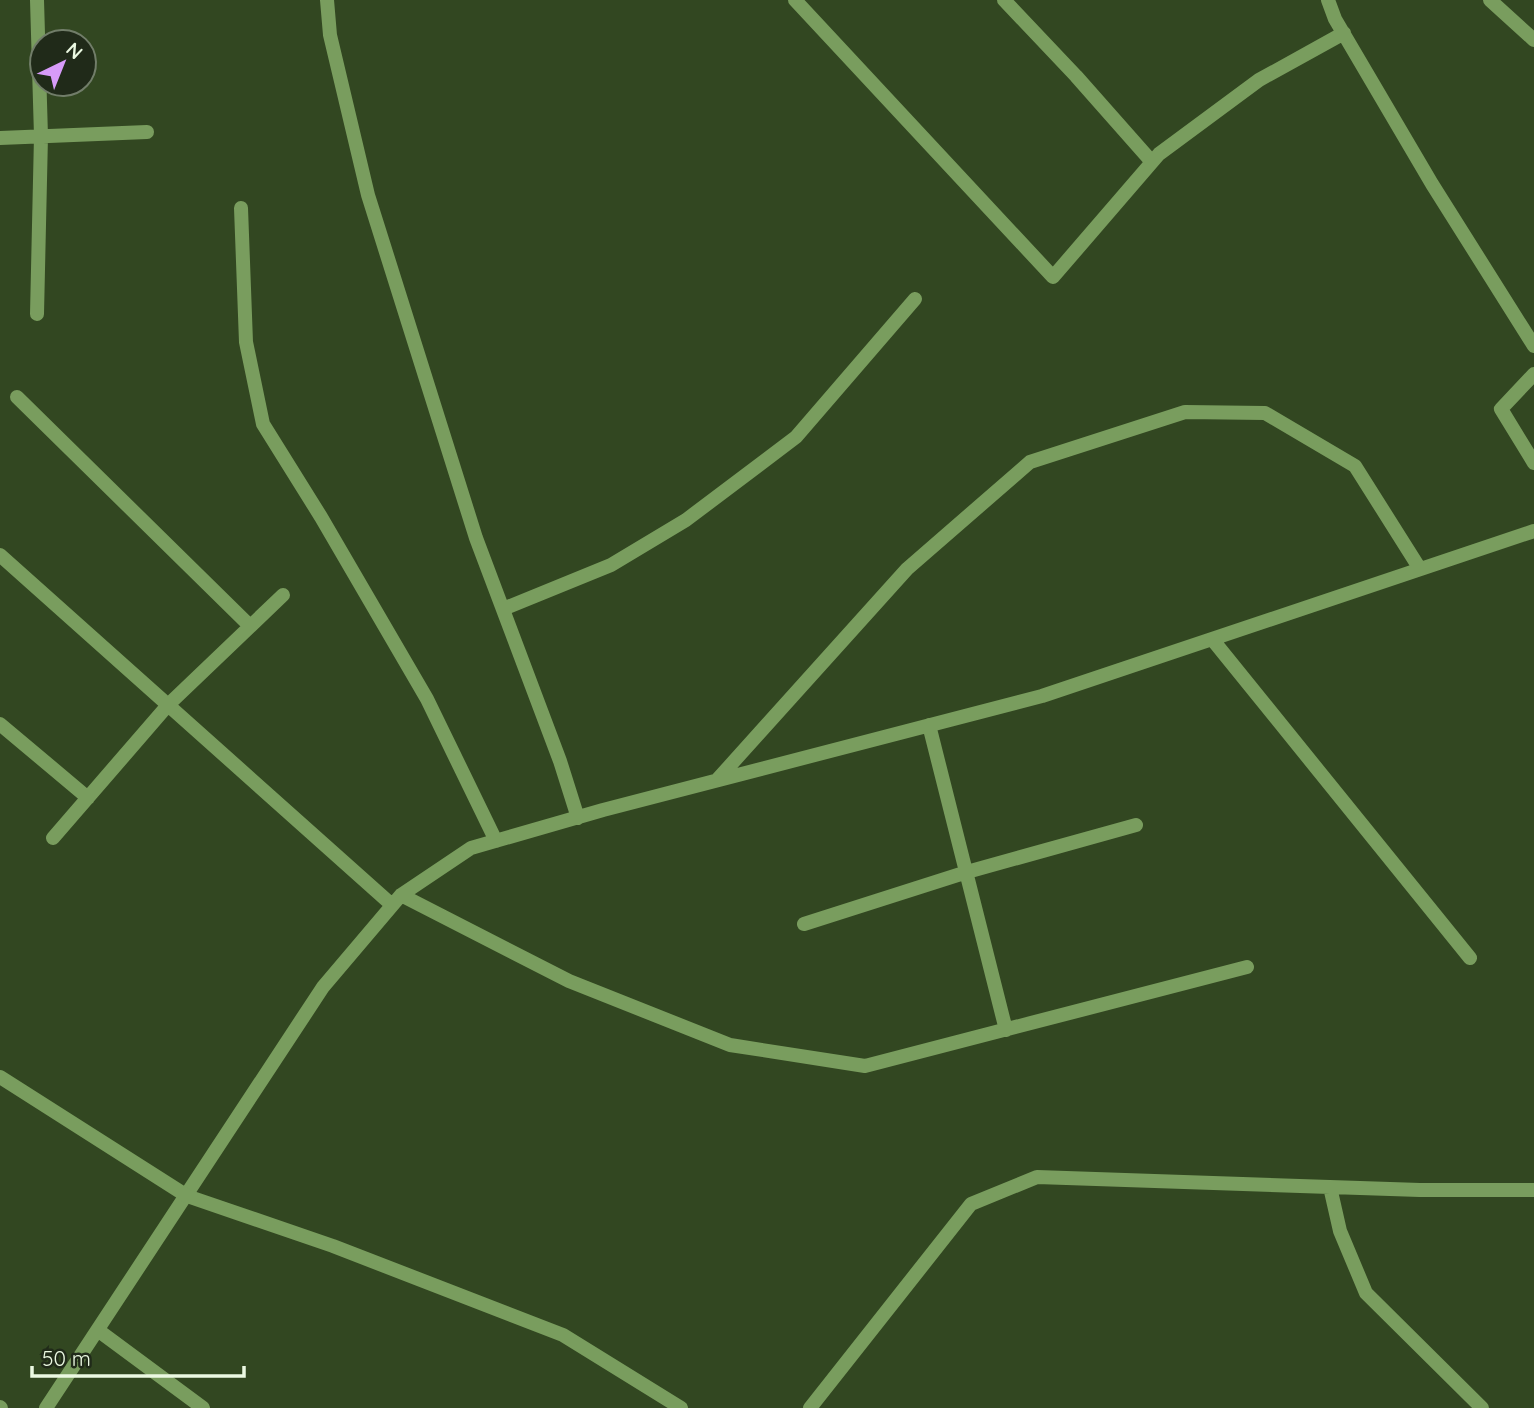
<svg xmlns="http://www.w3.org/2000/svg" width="1534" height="1408" viewBox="0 0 1534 1408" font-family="Quicksand,sans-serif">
	<rect width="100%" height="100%" fill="#324721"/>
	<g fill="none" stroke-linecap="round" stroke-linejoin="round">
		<path stroke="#799d5e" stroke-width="14" d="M37,0L41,136L37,314
			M327,0L330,35L368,195L476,538L560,761L578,818
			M795,0L1053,277L1159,154L1259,80L1344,33
			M1004,0L1076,76L1152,162
			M1328,0L1335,19L1432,184L1534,346
			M1490,0L1534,40
			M0,138L147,132
			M241,208L246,342L263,424L321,517L427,699L496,841
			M1534,374L1501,409L1534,463
			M17,397L250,626
			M0,555L392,905
			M503,609L611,565L686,520L796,437L915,299
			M1212,639L1470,958
			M0,724L88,798
			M929,725L1006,1030
			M717,780L907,569L1030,462L1185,412L1265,413L1355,466L1420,569
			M53,838L168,705L283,595
			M401,895L569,981L730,1045L865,1066L1247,967
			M804,924L967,872L1136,825
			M1330,1187L1340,1231L1366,1293L1482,1408
			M99,1331L203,1408
			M0,1407L1,1408
			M46,1408L323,987L401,895L471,848L603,810L1042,696L1534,531
			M810,1408L971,1204L1037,1177L1420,1190H1534"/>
		<path stroke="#799d5e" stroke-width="14" d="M0,1077L187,1196L333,1246L563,1335L681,1408"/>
	</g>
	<g transform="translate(63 63) rotate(43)"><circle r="33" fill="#202a19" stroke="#717d69" stroke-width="2"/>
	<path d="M0-5L12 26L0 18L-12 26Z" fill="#d79bf9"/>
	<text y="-10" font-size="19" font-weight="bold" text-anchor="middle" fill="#ebf9e2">N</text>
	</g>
	<path d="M32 1366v10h212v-10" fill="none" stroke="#ebf9e2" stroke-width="3.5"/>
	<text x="42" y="1366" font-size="21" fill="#ebf9e2" stroke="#202a19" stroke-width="5" paint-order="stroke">50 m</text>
</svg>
